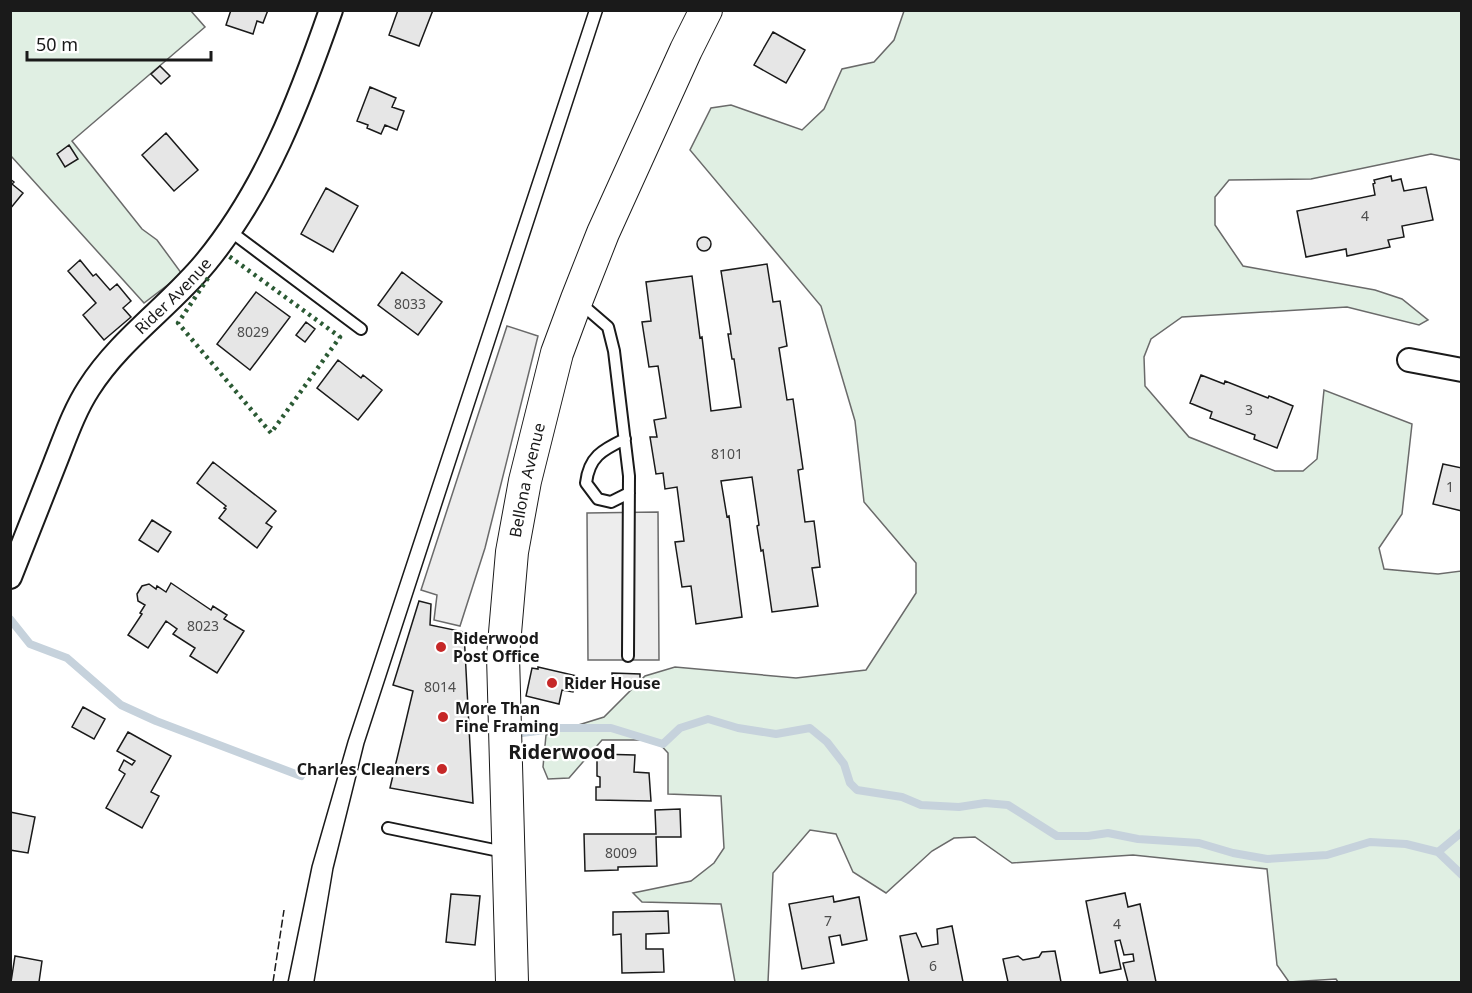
<svg xmlns="http://www.w3.org/2000/svg" width="1472" height="993" viewBox="0 0 1472 993" font-family="'Noto Sans',sans-serif">
	<rect width="100%" height="100%" fill="#fff"/>
	<path fill="#e0efe3" stroke="#6a6a6a" stroke-width="1.5" d="M10,11H191L205,27L72,141L142,229L157,240L182,274L144,303L11,156Z
		M904,11H1461V160L1431,154L1311,179L1229,180L1215,197V225L1243,266L1375,290L1402,299L1428,320L1419,325L1347,307L1182,317L1151,339L1144,357L1145,386L1189,437L1275,471H1303L1317,459L1324,390L1412,424L1402,514L1379,548L1384,569L1438,574L1461,571V982H1338L1336,979L1289,982L1277,965L1267,869L1133,855L1012,863L975,837L954,838L932,851L886,893L853,872L836,834L810,830L773,873L768,982H735L721,904L642,902L633,893L691,881L714,863L724,848L721,796L668,794V753L656,740H602L569,778L548,779L543,767L546,735L604,717L645,676L675,667L796,678L866,670L916,593V563L864,502L855,421L821,306L690,150L711,108L731,105L802,130L824,109L842,69L874,62L894,40Z"/>
	<path fill="#ededed" stroke="#6a6a6a" stroke-width="1.5" d="M507,326L538,336L485,548L460,626L434,620L437,595L421,590Z
		M658,512L659,660H588L587,513Z"/>
	<g fill="none" stroke-linecap="round" stroke-linejoin="round">
		<path stroke="#c6d2dc" stroke-width="8" d="M10,619L30,644L67,658L121,705L156,721L301,776
			M522,733L560,728H611L663,744L680,728L708,719L738,728L776,734L810,728L827,742L844,764L850,783L857,790L902,797L921,805L959,807L985,803L1008,805L1057,836H1088L1108,833L1138,839L1199,843L1233,853L1267,859L1327,855L1370,842L1406,844L1438,852L1462,875
			M1438,852L1462,832"/>
	</g>
	<path fill="#e6e6e6" stroke="#1a1a1a" stroke-width="1.5" d="M231,10H268L263,23L257,21L253,34L226,25Z
		M398,10H433L419,46L389,35Z
		M773,32L805,50L786,83L754,65Z
		M160,66L170,76L161,84L151,74Z
		M370,87L396,98L392,107L404,111L397,130L385,125L381,134L367,128L368,125L357,121Z
		M166,133L198,170L174,191L142,155Z
		M69,145L78,159L65,167L57,154Z
		M1391,176L1392,181L1401,179L1404,191L1426,187L1433,220L1402,226L1404,237L1388,240L1390,247L1347,256L1346,249L1306,257L1297,211L1375,195L1373,184L1375,183L1374,180Z
		M10,179L14,182L12,184L23,193L10,209Z
		M326,188L358,206L333,252L301,234Z
		M697 244a7 7 0 1 1 14 0a7 7 0 1 1-14 0Z
		M80,260L93,276L96,274L110,290L117,284L131,301L123,308L131,317L104,340L83,315L96,303L68,271Z
		M767,264L773,302L780,301L787,346L779,348L787,400L793,399L803,469L798,470L805,522L814,521L820,567L812,568L818,606L772,612L763,550L761,551L757,526L759,525L752,477L721,481L727,517L729,516L742,617L696,624L691,586L682,587L675,542L684,541L677,487L665,489L663,473L656,474L650,437H657L654,420L666,418L658,366L649,367L642,322L651,321L646,282L692,276L700,338L702,337L711,411L741,407L734,359H732L728,334H731L721,271Z
		M402,272L442,302L418,335L378,305Z
		M256,292L290,317L250,370L217,344Z
		M306,322L315,329L305,342L296,335Z
		M338,360L361,378L363,375L382,390L358,420L317,388Z
		M1201,375L1224,384L1225,381L1268,398L1269,396L1293,406L1277,448L1254,439L1255,435L1210,418L1212,412L1190,403Z
		M213,462L276,511L266,523L272,527L257,548L219,518L226,509L224,508L226,506L197,483Z
		M1443,464L1462,468V511L1433,504Z
		M152,520L171,532L158,552L139,540Z
		M171,583L211,610L213,606L227,615L224,619L244,631L217,673L190,656L195,648L173,634L177,629L166,621L148,648L128,635L142,614L140,613L145,605L138,601L137,594L142,586L149,584L156,589L157,586L166,592Z
		M419,601L431,604L430,625L464,632L473,803L390,788L413,691L393,685Z
		M538,667L577,676L573,692L562,690L559,704L526,696L532,668L538,669Z
		M612,673L640,674V686H612Z
		M83,707L105,719L94,739L72,727Z
		M128,732L171,756L151,792L159,796L142,828L106,808L125,774L119,770L124,760L132,765L135,761L117,751Z
		M597,754L635,755L634,772L649,773L651,801L596,800V787H600V777L597,776Z
		M680,809L681,837H656L657,866L618,867V870L585,871L584,834H656L655,810Z
		M10,812L35,817L28,853L10,850Z
		M1125,893L1128,907L1140,904L1156,982H1128L1123,963L1134,961L1133,954L1124,955L1120,940L1115,941L1121,969L1100,973L1086,901Z
		M451,894L480,896L475,945L446,942Z
		M833,896L834,902L859,897L867,940L842,945L840,935L829,937L834,963L802,969L789,904Z
		M668,911L669,933L646,934V949H663L664,972L622,973L621,934L613,935V912Z
		M952,926L963,982H909L900,936L916,933L922,947L938,944L937,929Z
		M1055,951L1061,982H1008L1003,959L1018,956L1023,960L1039,957L1042,952Z
		M15,956L42,961L39,982H11Z"/>
	<g fill="none" stroke-linecap="round" stroke-linejoin="round">
		<defs>
			<path id="lane" d="M230,231L361,329
				M579,302L608,327L614,351L629,476L628,656
				M625,439C602,450 589,457 586,483L598,499L611,502L629,493
				M388,828L504,852"/>
			<g id="street">
				<path d="M1409,360L1462,370"/>
				<path id="s1" d="M10,577C25,539 40,501 55,463C65,438 74,411 89,388C120,339 170,306 206,262C266,189 300,99 331,10"/>
			</g>
			<g id="secondary">
				<path id="s2" d="M512,982L503,656L512,552L525,481L557,353L577,299L603,233L686,50L706,10"/>
			</g>
		</defs>
		<use href="#lane" stroke="#1a1a1a" stroke-width="14"/>
		<use href="#street" stroke="#1a1a1a" stroke-width="26"/>
		<use href="#secondary" stroke="#1a1a1a" stroke-width="34"/>
		<use href="#lane" stroke="#fff" stroke-width="10"/>
		<use href="#street" stroke="#fff" stroke-width="22"/>
		<use href="#secondary" stroke="#fff" stroke-width="32"/>
		<path stroke="#1a1a1a" stroke-width="1.5" d="M288,982L312,866L348,741L589,10
			M314,982L333,869L364,744L603,10"/>
		<path stroke="#2b5a34" stroke-width="4.5" stroke-dasharray="3 4.5" stroke-linecap="butt" d="M208,278L178,323L271,433L340,337L226,254"/>
		<path stroke="#1a1a1a" stroke-width="1.5" stroke-dasharray="8 3" stroke-linecap="butt" d="M273,982L284,910"/>
	</g>
	<g fill="#c62828" stroke="#fff" stroke-width="2">
		<circle cx="441" cy="647" r="6"/>
		<circle cx="552" cy="683" r="6"/>
		<circle cx="443" cy="717" r="6"/>
		<circle cx="442" cy="769" r="6"/>
	</g>
	<g text-anchor="middle" dominant-baseline="central" stroke-width="4.5" stroke-linejoin="round" paint-order="stroke">
		<g font-size="14" fill="#4d4d4d">
			<text x="1365" y="215">4</text>
			<text x="410" y="303">8033</text>
			<text x="253" y="331">8029</text>
			<text x="1249" y="409">3</text>
			<text x="727" y="453">8101</text>
			<text x="1450" y="486">1</text>
			<text x="203" y="625">8023</text>
			<text x="440" y="686">8014</text>
			<text x="621" y="852">8009</text>
			<text x="828" y="920">7</text>
			<text x="1117" y="923">4</text>
			<text x="933" y="965">6</text>
		</g>
		<g font-size="16" fill="#1a1a1a" stroke="#fff">
			<text stroke="none"><textPath href="#s1" startOffset="330">Rider Avenue</textPath></text>
			<text stroke="none"><textPath href="#s2" startOffset="504">Bellona Avenue</textPath></text>
		</g>
		<g font-size="16" font-weight="bold" fill="#1a1a1a" stroke="#fff" text-anchor="start">
			<text x="453" y="638">Riderwood<tspan x="453" dy="18">Post Office</tspan></text>
			<text x="564" y="683">Rider House</text>
			<text x="455" y="708">More Than<tspan x="455" dy="18">Fine Framing</tspan></text>
			<text x="430" y="769" text-anchor="end">Charles Cleaners</text>
		</g>
		<g font-size="20" font-weight="bold" fill="#1a1a1a" stroke="#fff">
			<text x="562" y="751">Riderwood</text>
		</g>
	</g>
	<rect width="1472" height="993" fill="none" stroke="#1a1a1a" stroke-width="24"/>
	<path d="M27 51v9h184v-9" fill="none" stroke="#1a1a1a" stroke-width="3"/>
	<text x="36" y="51" font-size="18" fill="#1a1a1a" stroke="#ffffff" stroke-width="4.5" paint-order="stroke">50 m</text>
</svg>
